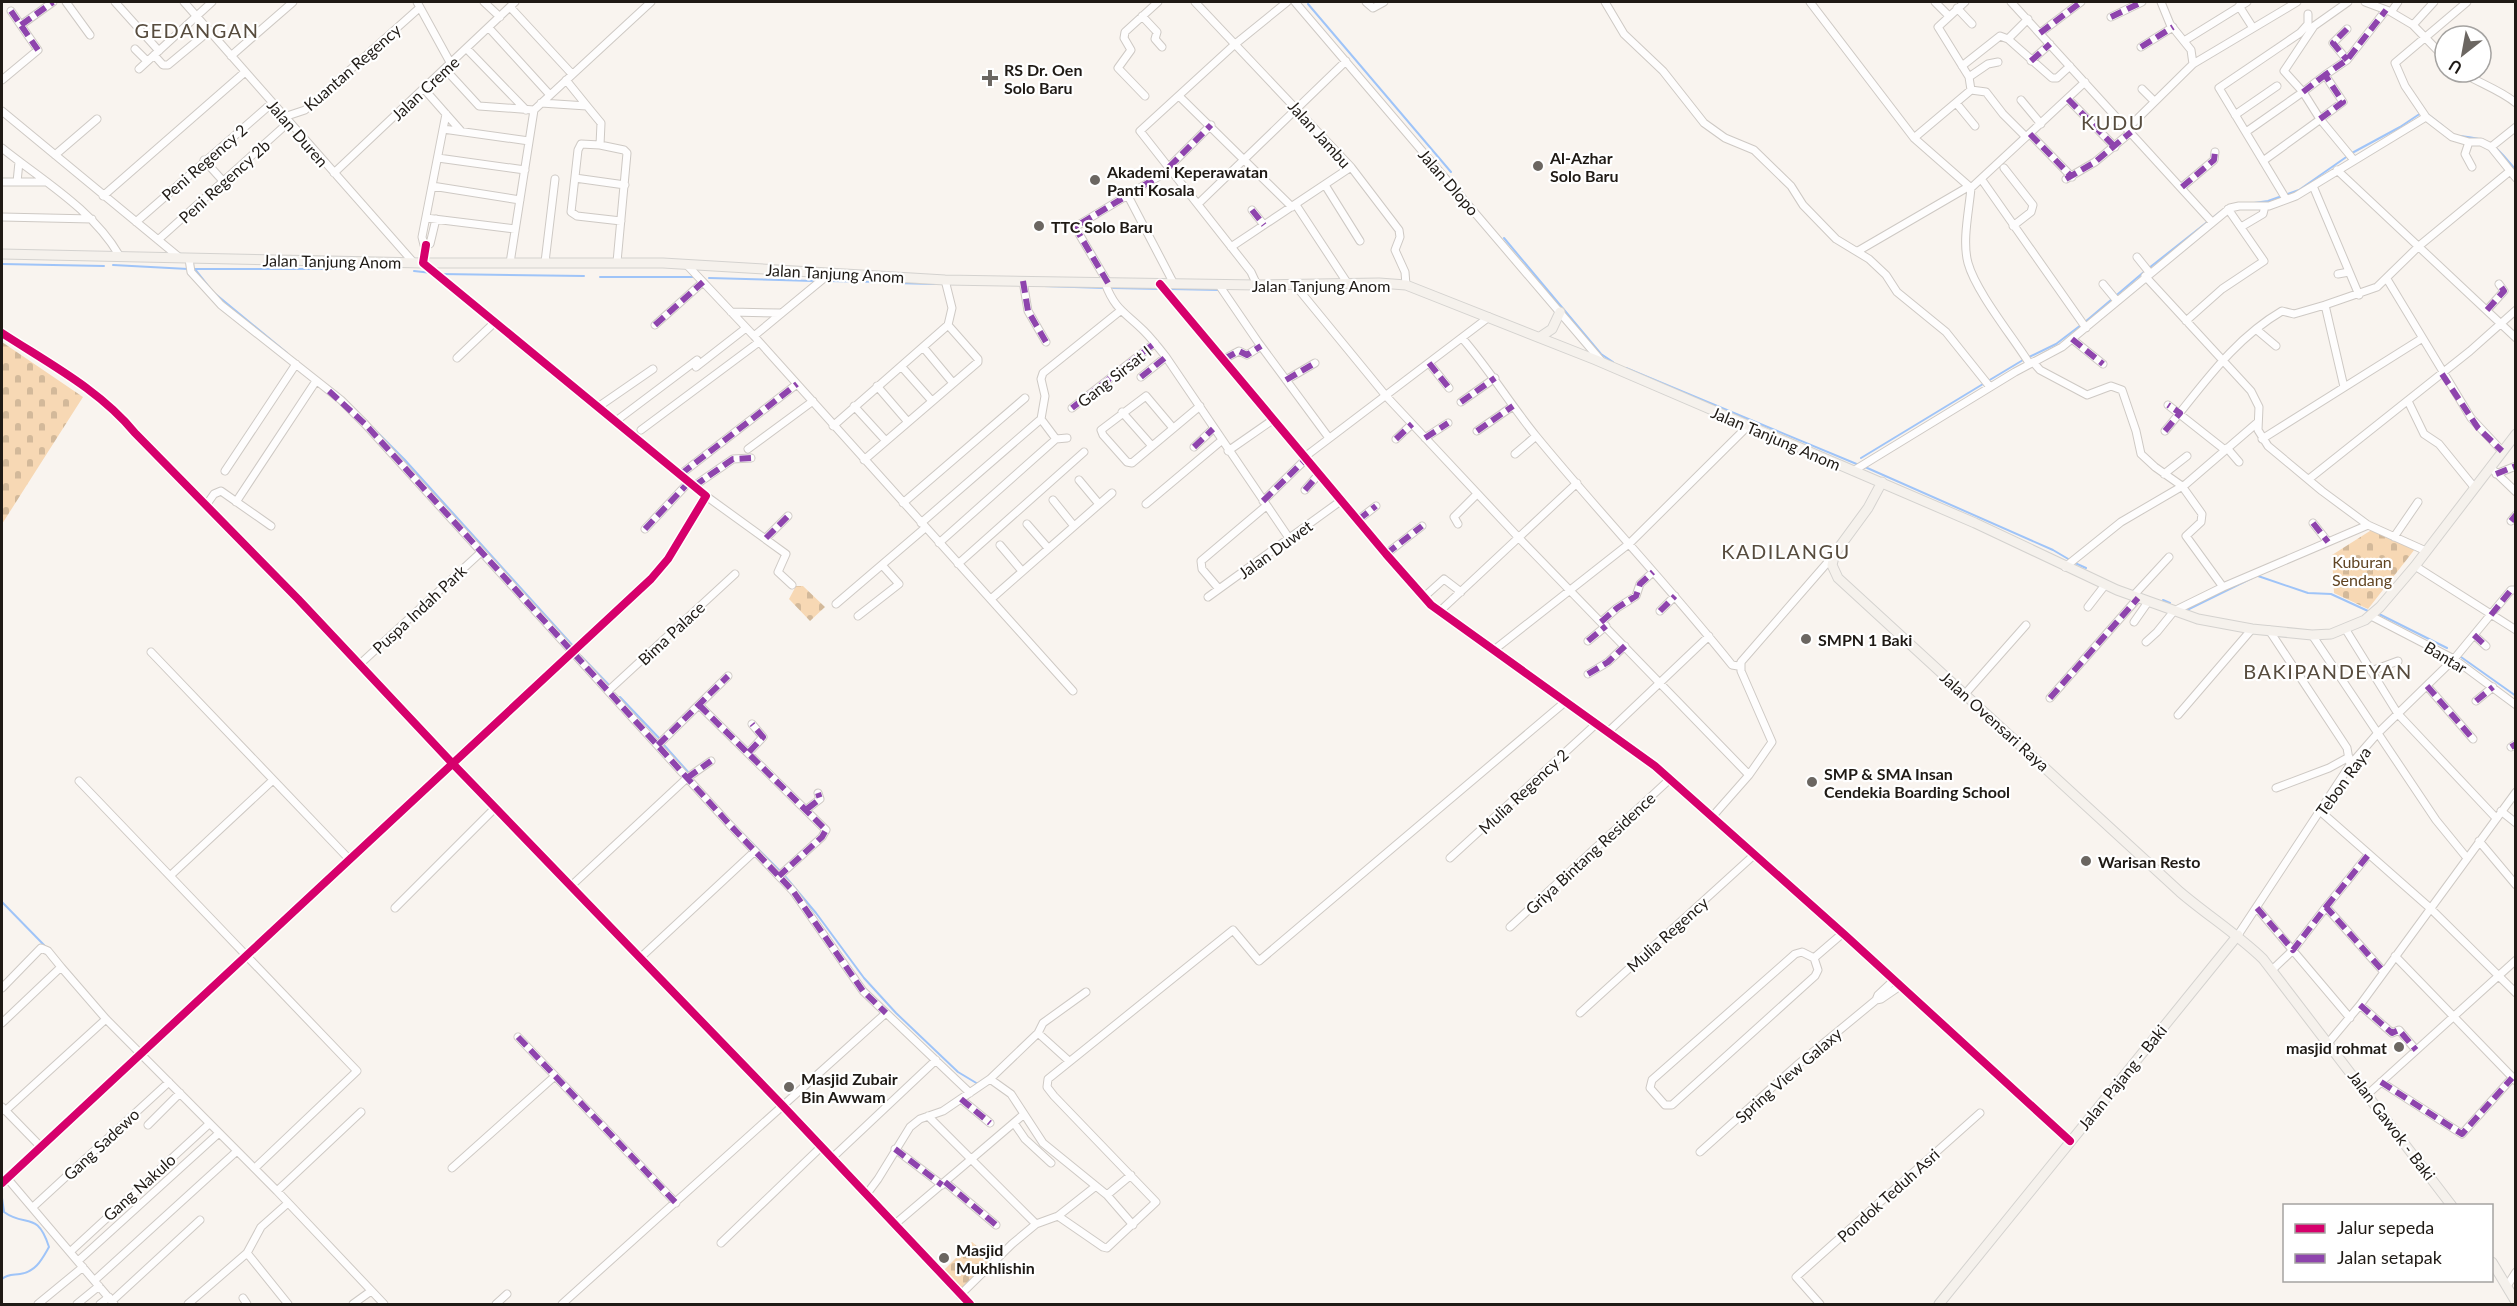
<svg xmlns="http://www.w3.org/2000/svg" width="2517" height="1306" viewBox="0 0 2517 1306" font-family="Lato,sans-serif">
	<defs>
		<pattern id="cemetery-stones" width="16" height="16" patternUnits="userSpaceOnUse" patternTransform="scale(1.5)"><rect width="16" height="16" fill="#f7d8b4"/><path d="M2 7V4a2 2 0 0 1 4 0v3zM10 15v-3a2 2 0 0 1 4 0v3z" fill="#d3b99a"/></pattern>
	</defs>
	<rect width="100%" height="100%" fill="#f9f4ef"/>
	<path fill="url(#cemetery-stones)" d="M2,342L83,397L2,524Z
		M2373,529L2415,549L2368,609L2334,593L2332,555Z
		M796,586H803L825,607L810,621L789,599Z
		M972,1242L993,1260L961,1291L943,1271Z"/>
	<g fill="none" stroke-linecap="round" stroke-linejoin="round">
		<path stroke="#9fc4f8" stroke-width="2" d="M1308,4L1451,172
			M2426,113L2443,126
			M2460,136C2493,139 2495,146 2516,170
			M2254,203L2268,201L2299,190L2352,153L2400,127L2421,113
			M1504,238L1601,354L1613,362
			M2,264L104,266
			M113,265L188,269
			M2149,268L2220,212
			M194,269H341
			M195,269L213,292L287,353
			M414,271L432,273
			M440,274L584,276
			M600,277H696
			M709,278L814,281
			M828,281L884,282
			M893,283L935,284
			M1044,286L1104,288
			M1113,288L1161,289
			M1171,289L1219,290
			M2085,322L2145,271
			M1626,368L1859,465
			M1988,381L2023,360L2056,344L2081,325
			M373,428L404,459L574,647
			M1861,458L1983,384
			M1865,467L2053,550L2070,560
			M2075,563L2086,568
			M2258,576L2308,593L2331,594L2368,611
			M2163,600L2170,603
			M2187,610L2252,578
			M2379,614L2447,648
			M581,656L609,685
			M2461,657L2516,696
			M620,697L659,738
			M664,745L689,773
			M734,825L784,875L816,913L864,978L896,1013L958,1072L978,1084
			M2,902L44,945
			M2,1198L4,1212C26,1228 37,1210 49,1247C42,1259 36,1272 20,1274C13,1275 7,1274 2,1279"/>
		<defs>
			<path id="minor" d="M66,2L90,35
				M115,2L159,51
				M184,2L414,263
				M417,2L451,64
				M484,2L500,17
				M1195,2L1351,167L1399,230L1400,237L1395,250L1405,272L1406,285
				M1295,2L1603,363
				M1366,2L1373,8L1384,2
				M1605,2L1624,34L1663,71L1704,123L1725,138L1754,150L1791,186L1803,205L1836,239L1869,259L1886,275L1897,292L1946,332L1990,387
				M1810,2L1914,138
				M1935,2L1949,16
				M1965,2L1938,27L1969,77L1971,90L1914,138L1971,188C1969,211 1962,241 1968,263C1976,292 2013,337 2029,363
				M2011,2L2212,222
				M2161,2L2170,24L2191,50L2193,64
				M2348,2L2314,26L2284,71L2303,92L2320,119L2353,159
				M2365,2L2389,11
				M2398,2L2391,12L2413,25L2445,58
				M2239,6L2253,28
				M510,7L572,74
				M1957,8L1972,24
				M1142,16L1157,32L1155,39L1162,47
				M2111,17L2142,2
				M2028,19L2008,39L2052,78H2057L2070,66
				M21,25L53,2
				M2413,25L2434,2
				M489,28L550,95
				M2347,29L2333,43L2347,60
				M2040,33L2081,2
				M2184,41L2247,2
				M2141,47L2173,27
				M135,49L147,61
				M467,49L526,110
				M154,55L163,65H168L209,31
				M231,56L293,2
				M2031,61L2050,44
				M1962,66L2000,36L2008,39
				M139,69L212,2
				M445,69L479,106L534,110
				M2461,72C2479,83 2500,90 2516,103
				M1969,77L1988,64L1998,62
				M2,80L38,50L11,11
				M566,80L587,106
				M424,89L461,131
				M2142,89L2154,101
				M1971,90L1986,92L2003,114L2026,137
				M2303,92L2325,75
				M1145,96L1118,68L1131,50L1124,38L1125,32L1158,2
				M1180,97L1292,207
				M2068,99L2115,147
				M2021,100L2041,124
				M541,103L587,106L601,123L600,145
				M1957,104L1975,126
				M2,111L180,258
				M2235,115L2277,86
				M284,117L305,110L417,10
				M2426,117L2405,86L2395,63L2467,2
				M2320,119L2343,102L2325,75L2347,60L2386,10
				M2128,128L2193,64L2297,2
				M443,129L529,141
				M2246,132L2300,94
				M2030,134L2072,177
				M2469,142L2465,154L2472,167
				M2491,147L2516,127
				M2,148C43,181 92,209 119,255
				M55,155L97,119
				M438,158L525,170
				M204,160L223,181
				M2263,161L2318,121
				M1169,167L1211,125
				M2004,168L2033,205L2031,212L2013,226
				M2337,170L2516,338
				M334,173L515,2
				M575,178L625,185
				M2066,179L2095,162L2131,132
				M1982,180L2086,328
				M2,182H44
				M17,182L19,162
				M1325,185L1360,241
				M432,186L520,200
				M2313,186L2359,295
				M2182,187L2214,160L2215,152
				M1971,188L2085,82
				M1127,194L1174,284
				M103,196L245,72
				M2286,199L2219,88L2300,33L2308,24V14
				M1198,204L1346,61
				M1296,205L1348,284
				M1252,210L1264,225
				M2,217L92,219
				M426,218L515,229
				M436,219L430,244L424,245L422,237L446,114
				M136,222L272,103
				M2241,227L2263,214L2265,206
				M158,240L289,122
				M1231,247L1351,167
				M1858,251L1968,187
				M2137,257L2149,272
				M189,259L191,272L221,305L341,400L365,424L730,825L793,891L863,991L970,1093
				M545,262L555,179
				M617,262L627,153L624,150L600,145L581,144L578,150L571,212L577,216L621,221
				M510,263L534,110L651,2
				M686,264L754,336L1073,691
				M2338,274L2349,272
				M2145,276L2251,391L2259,407L2258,430L2268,446L2322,491L2368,525L2426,551
				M2387,279L2471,418L2502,451
				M1023,281L1028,311L1046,342
				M1105,283C1115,310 1125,312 1144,331C1152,339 1159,348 1166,357L1289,538
				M1108,283L1075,227L1171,169
				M1160,284L1386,554L1431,605L1655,766L1846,936L2070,1141
				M2103,284L2117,301
				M1219,285L1258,342L1329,438
				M1257,285L1251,272L1140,131L1234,45L1287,2
				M1295,285L1386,396L1519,538L1749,775
				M2487,310L2504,291L2499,284
				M731,312L780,313
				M2186,321L2222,289L2264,261L2228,209
				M655,325L703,282
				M2257,330L2276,346
				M2,333C48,363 100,390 135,433L298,599L453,764L783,1106L970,1304
				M754,336L829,274
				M1462,338C1489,369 1510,404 1536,436C1600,514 1669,586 1732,665L1738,666L1741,663
				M2072,339L2103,364
				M923,347L953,383
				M457,358L495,322
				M1224,359L1239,351L1247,355L1261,346
				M2033,362L2040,370L2087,395L2111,386L2122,390L2136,431L2141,454L2155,467L2182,486L2202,514L2201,522L2186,536L2223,587
				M1429,363L1449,388
				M901,366L932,401
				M696,367L746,328
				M1141,377L1166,357
				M1286,380L1315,363
				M877,386L908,422
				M2344,387L2325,305L2377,287L2419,246L2510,171
				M2408,401L2424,434L2439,444L2474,487
				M1461,402L1495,378
				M2168,405L2225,450
				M854,406L886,441
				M598,407L653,369
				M1072,408L1155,343
				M1122,412L1152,446
				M1041,419L1056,439L1067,438
				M616,421L697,360
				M833,426L948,325L952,308L945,280
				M1173,428L1146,396L1101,430L1103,435L1127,462L1132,463L1200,406
				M641,430L759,342
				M1477,431L1513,406
				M2165,431C2201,388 2232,340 2282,311L2294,314L2325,305
				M1425,438L1448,423
				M1396,439L1412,424
				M2262,439L2421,339
				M1194,447L1213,429
				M2227,448L2239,462
				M748,449L813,401
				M1228,451L1274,419
				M1515,454L1536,436
				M1306,456L1489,317
				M864,460L978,362V359L948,325
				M2490,467L2516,492
				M225,471L296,364
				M1853,471L2015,372L2062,347L2230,208L2239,206H2269L2296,196L2426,117L2452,137L2469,142H2481L2491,147L2516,178
				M681,474L797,384
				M2164,474L2187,456
				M2496,474L2516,466
				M2309,479L2470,351L2516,310
				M1079,480L1099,504
				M694,486L733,459L751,458
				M1305,490L1319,474
				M706,496L786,554L778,572L792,585
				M1053,500L1074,526
				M1263,501L1307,458
				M236,502L316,381
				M903,503L1025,398
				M207,504L214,494L221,491L271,526
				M1146,504L1221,441
				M1358,520L1376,506
				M2511,521L2516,515
				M921,523L1041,419L1045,396L1041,379L1043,373L1120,311
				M2313,523L2328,542
				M1027,524L1048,548
				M1458,524L1454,517L1477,494
				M645,529L689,482
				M2394,537L2418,502
				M766,538L788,516
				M939,543L1056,439
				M1000,545L1022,571
				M1386,554L1422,526
				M958,564L1084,452
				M2415,566L2516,630
				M2065,567L2121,522L2186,484L2258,422
				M1219,589L1202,569L1201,561L1266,506
				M2133,596L2169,557
				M1208,597L1342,500
				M1424,597L1444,579L1461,592
				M991,599L1112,493
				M836,604L925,528
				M2088,607L2105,585
				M1440,611L1577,483
				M1660,611L1675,596
				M858,616L899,584L882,565
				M2371,616L2454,659L2516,705
				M1601,622L1617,608L1636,596L1640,584L1653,572
				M2134,622L2148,602
				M2269,630L2347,748L2350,765
				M2346,630L2398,714L2496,818
				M2312,635L2436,820L2467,858
				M2474,635L2486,646
				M1588,641L1606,626
				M2146,642L2157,632L2174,611L2223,587L2368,525
				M1494,650L1630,543L1749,425
				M151,652L349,859
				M360,664L478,555
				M2371,671L2398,661
				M1588,674L1608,662L1625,646
				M2427,686L2473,739
				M608,691L735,574
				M1965,694L2026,625
				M2050,698L2138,598
				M2476,701L2493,687
				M699,705L826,830L822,837L779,876
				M2178,715L2252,629
				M1608,732L1709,636
				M658,745L728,676
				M2511,747L2516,744
				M749,752L763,737L752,724
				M79,781L357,1071L255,1168
				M2276,788L2329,768L2349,757
				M807,809L820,799L818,793
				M2320,811L2430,908L2516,993
				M2501,811L2516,823
				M1712,817L1749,775L1772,742L1741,671V662L1834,555
				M2479,841L2516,885
				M1450,858L1596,724
				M171,875L273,780
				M571,886L687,778L711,761
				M2326,907L2369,854
				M395,908L495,808
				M2257,908L2350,1018
				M1510,927L1670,779
				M2238,935L2350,765L2377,734L2454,659L2511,590H2516
				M2395,956L2516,1081
				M640,958L755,851
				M1814,958L1802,952L1795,954L1652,1080L1650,1088L1665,1105H1672L1815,976L1818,970L1814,958L1843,933
				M61,967L106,1019L277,1191L384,1304
				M2272,970L2293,950L2326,907L2383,971
				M1894,980L1878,995L1876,1000L1881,999L1900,986
				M2,988L41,948L48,951L61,967L2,1023
				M2360,1005L2392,1033L2399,1030L2416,1050
				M1580,1013L1754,855
				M1038,1033L1043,1023L1086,992
				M518,1037L676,1203
				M2329,1042L2360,1005L2516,792
				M990,1079L1011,1094L1043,1143L1107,1195L1133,1225
				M2381,1082L2462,1134L2512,1078
				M2368,1094L2516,960
				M961,1099L990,1123
				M2,1107L40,1146
				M5,1111L106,1019
				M928,1116L1036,1224
				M1014,1123L1025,1139L1051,1163
				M148,1125L180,1093
				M895,1149L942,1185
				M1700,1152L1796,1066L1876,1000
				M832,1158L936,1060
				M452,1168L555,1076
				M7,1178L114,1304
				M945,1182L996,1225
				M2,1183L651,579L668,559L706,496L423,263L426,245
				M277,1191L361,1112
				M866,1195L878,1179L910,1127L920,1119L943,1111L990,1079L1038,1033L1069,1061
				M1107,1195L1131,1175
				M288,1203L261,1227L247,1253L288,1304
				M33,1207L169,1082
				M1058,1216L1103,1247L1107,1248L1156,1202L1054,1096L1047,1087L1048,1079L1233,930L1259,961L1565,702
				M894,1225L1023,1115
				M721,1243L821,1147
				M71,1251L209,1124
				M78,1261L219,1133
				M95,1280L237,1151
				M2507,1286L2516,1272
				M960,1295L1012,1244L1036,1224L1058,1216L1096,1186
				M243,1298L247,1304
				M112,1301L200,1220
				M38,1304L83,1267
				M77,1304L99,1286
				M100,1304L109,1297
				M188,1304L247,1253
				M353,1304L371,1291
				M496,1304L507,1294
				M562,1304L886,1013
				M1820,1304L1796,1277L1980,1113"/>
			<path id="major" d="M2,254L423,263H663L945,280L1257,285L1379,283L1406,285L1596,360L1975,523L2117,590L2198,619L2252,629L2312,635L2331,634L2365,620L2380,607L2415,566L2516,434
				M1540,337L1552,329L1560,312
				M1882,482L1868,508L1835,553L1832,565L1838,578L2180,892C2207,915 2237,934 2263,959L2452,1206
				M2492,1262L2516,1302
				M1939,1304L2238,935"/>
		</defs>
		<use href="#minor" stroke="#cec9c4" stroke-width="9"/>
		<use href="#major" stroke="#d4d2cf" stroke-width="11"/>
		<use href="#minor" stroke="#fefdfd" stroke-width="7"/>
		<use href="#major" stroke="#f5f1ec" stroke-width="9"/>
		<path stroke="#8e44ad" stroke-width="6" stroke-dasharray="12 6" stroke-linecap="butt" d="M11,11L38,50
			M2111,17L2142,2
			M21,25L53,2
			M2347,29L2333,43L2347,60
			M2040,33L2081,2
			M2141,47L2173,27
			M2031,61L2050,44
			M2303,92L2325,75
			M2068,99L2115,147
			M2320,119L2343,102L2325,75L2347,60L2386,10
			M2030,134L2072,177
			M1169,167L1211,125
			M2066,179L2095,162L2131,132
			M2182,187L2214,160L2215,152
			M1252,210L1264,225
			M1023,281L1028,311L1046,342
			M1108,283L1075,227L1171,169
			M2487,310L2504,291L2499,284
			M655,325L703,282
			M2072,339L2103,364
			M1224,359L1239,351L1247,355L1261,346
			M1429,363L1449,388
			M2442,374L2478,428L2502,451
			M1141,377L1166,357
			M1286,380L1315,363
			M329,391L365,424L730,825L793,891L863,991L886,1013
			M1461,402L1495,378
			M1072,408L1155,343
			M1477,431L1513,406
			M2165,431L2180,413L2168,405
			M1425,438L1448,423
			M1396,439L1412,424
			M1194,447L1213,429
			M681,474L797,384
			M2496,474L2516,466
			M694,486L733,459L751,458
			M1305,490L1319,474
			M1263,501L1307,458
			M1358,520L1376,506
			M2511,521L2516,515
			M2313,523L2328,542
			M645,529L689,482
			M766,538L788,516
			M1386,554L1422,526
			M1660,611L1675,596
			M2491,615L2511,590H2516
			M1601,622L1617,608L1636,596L1640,584L1653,572
			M2474,635L2486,646
			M1588,641L1606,626
			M1588,674L1608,662L1625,646
			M2427,686L2473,739
			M2050,698L2138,598
			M2476,701L2493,687
			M699,705L826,830L822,837L779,876
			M658,745L728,676
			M2511,747L2516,744
			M749,752L763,737L752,724
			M687,778L711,761
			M807,809L820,799L818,793
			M2326,907L2369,854
			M2257,908L2293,950L2326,907L2383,971
			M2360,1005L2392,1033L2399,1030L2416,1050
			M518,1037L676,1203
			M2381,1082L2462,1134L2512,1078
			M961,1099L990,1123
			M895,1149L942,1185
			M945,1182L996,1225"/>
		<defs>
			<path id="cycleway" d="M1160,284L1386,554L1431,605L1655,766L1846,936L2070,1141
				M2,333C48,363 100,390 135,433L298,599L453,764L783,1106L970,1304
				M2,1183L651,579L668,559L706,496L423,263L426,245"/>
		</defs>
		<use href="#cycleway" stroke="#fff" stroke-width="11"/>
		<use href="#cycleway" stroke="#d6006c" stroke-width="8"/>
	</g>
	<g fill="#6b6661" stroke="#fff" stroke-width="2">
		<path d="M987 69h6v6h6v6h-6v6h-6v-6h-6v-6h6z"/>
		<circle cx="1538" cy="166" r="6"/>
		<circle cx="1095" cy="180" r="6"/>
		<circle cx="1039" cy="226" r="6"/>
		<circle cx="1806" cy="639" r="6"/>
		<circle cx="1812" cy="782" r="6"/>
		<circle cx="2086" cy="861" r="6"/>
		<circle cx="2399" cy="1047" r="6"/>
		<circle cx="789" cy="1087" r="6"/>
		<circle cx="944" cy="1258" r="6"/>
	</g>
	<g text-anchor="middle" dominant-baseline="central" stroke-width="4.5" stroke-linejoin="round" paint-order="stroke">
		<g font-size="16" fill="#1f1a15" stroke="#fff">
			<text transform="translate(352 67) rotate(-41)">Kuantan Regency</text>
			<text transform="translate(425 88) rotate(-43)">Jalan Creme</text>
			<text transform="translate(298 133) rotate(49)">Jalan Duren</text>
			<text transform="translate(1320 134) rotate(48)">Jalan Jambu</text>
			<text transform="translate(204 162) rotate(-41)">Peni Regency 2</text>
			<text transform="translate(224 181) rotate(-42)">Peni Regency 2b</text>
			<text transform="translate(1449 182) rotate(49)">Jalan Dlopo</text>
			<text transform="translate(332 261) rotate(1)">Jalan Tanjung Anom</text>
			<text transform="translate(835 273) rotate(3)">Jalan Tanjung Anom</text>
			<text x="1321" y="285">Jalan Tanjung Anom</text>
			<text transform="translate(1114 376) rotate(-38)">Gang Sirsat I</text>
			<text transform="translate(1776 438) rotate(23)">Jalan Tanjung Anom</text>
			<text transform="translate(1275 549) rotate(-36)">Jalan Duwet</text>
			<text transform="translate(419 609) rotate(-43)">Puspa Indah Park</text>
			<text transform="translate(671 633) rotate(-43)">Bima Palace</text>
			<text transform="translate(2446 657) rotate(31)">Bantar</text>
			<text transform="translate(1995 721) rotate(42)">Jalan Ovensari Raya</text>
			<text transform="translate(2343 781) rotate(-54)">Tebon Raya</text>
			<text transform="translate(1523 791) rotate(-43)">Mulia Regency 2</text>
			<text transform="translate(1590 853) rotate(-43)">Griya Bintang Residence</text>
			<text transform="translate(1667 934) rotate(-42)">Mulia Regency</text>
			<text transform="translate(1788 1075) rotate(-41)">Spring View Galaxy</text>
			<text transform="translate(2122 1077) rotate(-51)">Jalan Pajang - Baki</text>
			<text transform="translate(2392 1125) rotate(53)">Jalan Gawok - Baki</text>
			<text transform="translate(101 1144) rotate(-43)">Gang Sadewo</text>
			<text transform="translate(139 1187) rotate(-42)">Gang Nakulo</text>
			<text transform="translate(1888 1195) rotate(-42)">Pondok Teduh Asri</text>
		</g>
		<g font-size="16" font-weight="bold" fill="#1f1a15" stroke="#fff" text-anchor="start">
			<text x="1004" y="69">RS Dr. Oen<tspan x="1004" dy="18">Solo Baru</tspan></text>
			<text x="1550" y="157">Al-Azhar<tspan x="1550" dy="18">Solo Baru</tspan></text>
			<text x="1107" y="171">Akademi Keperawatan<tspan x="1107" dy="18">Panti Kosala</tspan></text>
			<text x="1051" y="226">TTC Solo Baru</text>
			<text x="1818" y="639">SMPN 1 Baki</text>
			<text x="1824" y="773">SMP &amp; SMA Insan<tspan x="1824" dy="18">Cendekia Boarding School</tspan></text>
			<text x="2098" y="861">Warisan Resto</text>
			<text x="2387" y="1047" text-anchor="end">masjid rohmat</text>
			<text x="801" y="1078">Masjid Zubair<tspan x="801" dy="18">Bin Awwam</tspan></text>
			<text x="956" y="1249">Masjid<tspan x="956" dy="18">Mukhlishin</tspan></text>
		</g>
		<g font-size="16" fill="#604422" stroke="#fff">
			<text x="2362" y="561">Kuburan<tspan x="2362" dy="18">Sendang</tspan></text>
		</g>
		<g font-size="20" letter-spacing="1.5" fill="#574c3e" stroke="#fff">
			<text x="197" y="30">GEDANGAN</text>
			<text x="2113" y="122">KUDU</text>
			<text x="1786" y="551">KADILANGU</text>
			<text x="2328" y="671">BAKIPANDEYAN</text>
		</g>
	</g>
	<rect width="2517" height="1306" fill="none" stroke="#1f1a15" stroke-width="6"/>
	<rect x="2283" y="1204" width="210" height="78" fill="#ffffff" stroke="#a5a3a1" stroke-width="1.5"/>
	<rect x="2295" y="1224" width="30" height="9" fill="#d6006c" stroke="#a5a3a1" stroke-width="1.5"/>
	<text x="2337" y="1234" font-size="18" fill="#1f1a15">Jalur sepeda</text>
	<rect x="2295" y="1254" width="30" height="9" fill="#8e44ad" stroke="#a5a3a1" stroke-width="1.5"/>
	<text x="2337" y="1264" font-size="18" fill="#1f1a15">Jalan setapak</text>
	<g transform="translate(2463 54) rotate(211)"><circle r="28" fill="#ffffff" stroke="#a5a3a1" stroke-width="1.5"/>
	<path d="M0-4.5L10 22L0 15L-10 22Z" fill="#6b6661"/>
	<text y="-9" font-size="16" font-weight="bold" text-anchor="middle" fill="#1f1a15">U</text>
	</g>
</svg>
